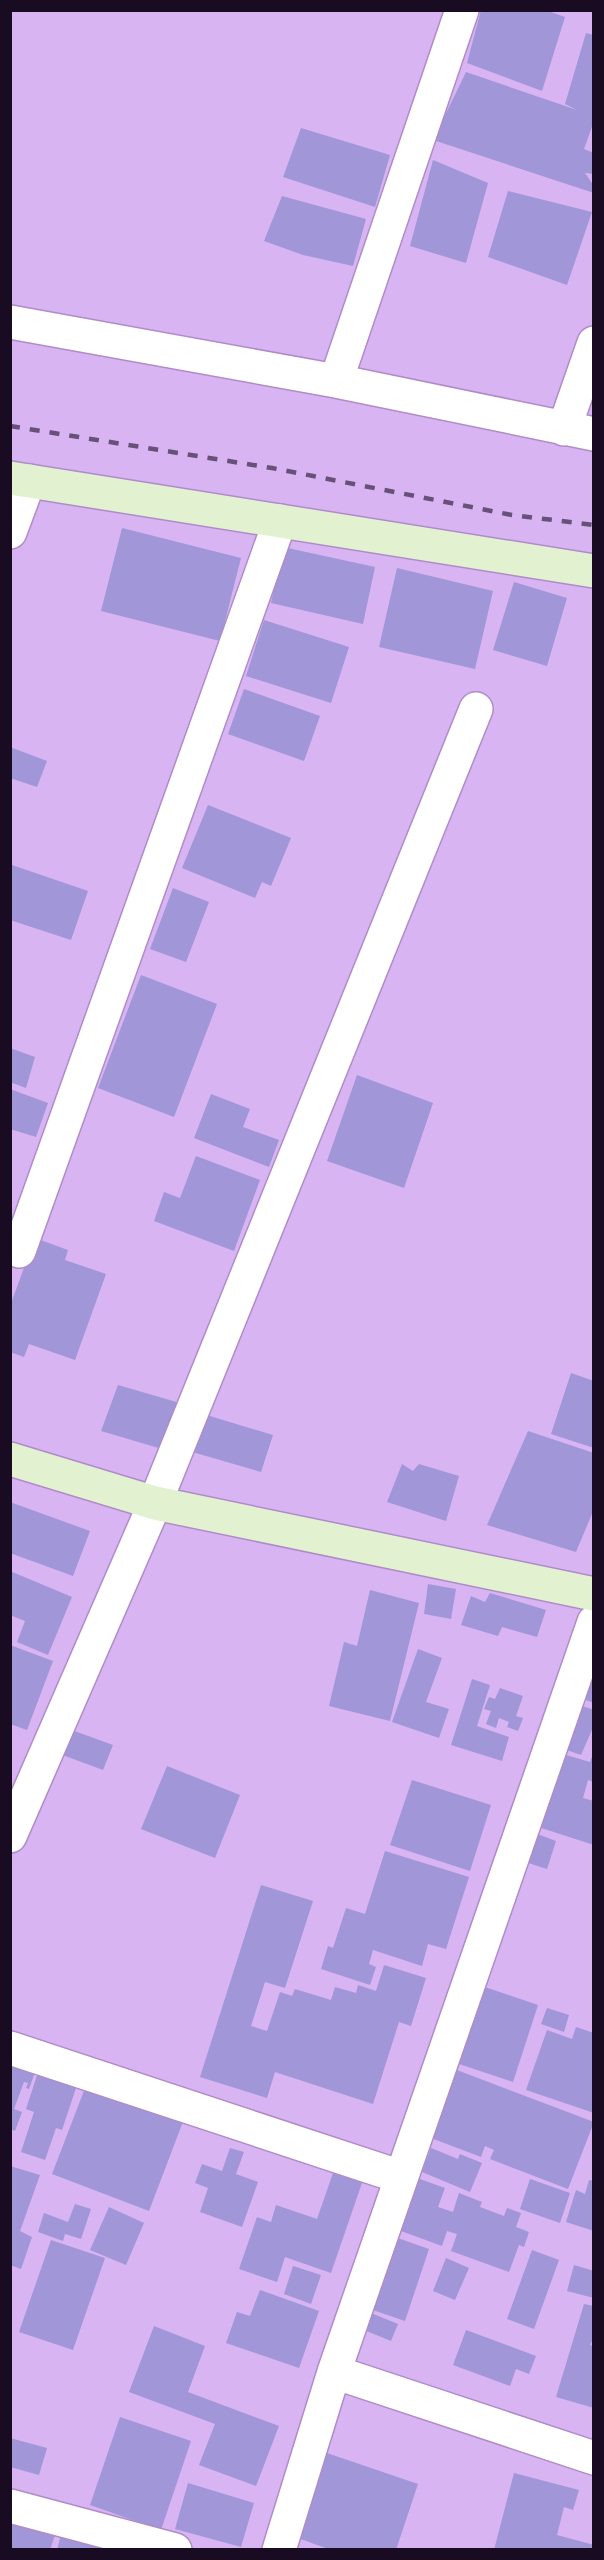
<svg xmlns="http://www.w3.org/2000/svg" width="604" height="2560" viewBox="0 0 604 2560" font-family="'Space Grotesk',sans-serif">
	<rect width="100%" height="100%" fill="#d8b4f3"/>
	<path fill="#a096d8" d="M481,10H545L565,17L542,91L467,63Z
		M586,33L594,35V121L584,149L594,153V174L585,173L594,186V193L433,140L466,72L577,110L565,104Z
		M301,128L390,155L375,207L283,177Z
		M433,160L488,183L466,263L410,246Z
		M508,191L592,212L567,285L488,257Z
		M282,196L366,219L353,266L303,255L264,241Z
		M122,528L241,558L220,641L101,611Z
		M283,547L375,567L363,624L271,603Z
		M397,568L493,591L475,669L379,647Z
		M514,582L567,598L547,666L493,650Z
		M264,620L349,647L331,703L246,676Z
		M244,689L320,716L304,761L228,734Z
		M10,747L47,761L37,787L10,778Z
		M208,805L291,838L271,886L262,882L255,898L182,868Z
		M12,865L88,891L71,940L10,920Z
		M173,888L209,902L186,962L150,949Z
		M141,975L217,1004L174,1117L98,1088Z
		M10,1048L35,1057L26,1088L10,1082Z
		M357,1075L433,1103L404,1188L327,1161Z
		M10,1089L48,1103L36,1137L10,1129Z
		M211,1094L250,1109L243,1127L279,1140L269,1167L194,1138Z
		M196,1156L260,1180L234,1251L154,1221L164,1192L180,1198Z
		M35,1238L68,1250L65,1260L106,1274L75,1360L29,1344L24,1357L10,1352V1306Z
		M571,1373L594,1381V1448L551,1434Z
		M118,1385L180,1403L162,1449L101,1431Z
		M200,1413L273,1435L261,1472L189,1451Z
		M528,1431L594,1453V1509L576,1552L487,1525Z
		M402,1464L413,1471L419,1464L459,1476L446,1521L387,1502Z
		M10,1502L90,1531L73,1576L10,1553Z
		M10,1571L72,1597L48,1655L17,1642L25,1621L10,1615Z
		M428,1584L456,1589L451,1619L424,1614Z
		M370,1590L419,1603L390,1721L329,1706L344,1642L357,1646Z
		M490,1593L546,1610L537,1637L502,1627L498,1636L461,1625L471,1596L485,1602Z
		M10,1645L53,1661L27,1730L10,1724Z
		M418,1649L442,1658L426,1702L449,1709L439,1738L392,1722Z
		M594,1669V1703L575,1696Z
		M472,1679L490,1685L477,1726L509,1737L502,1761L451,1745Z
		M500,1688L523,1696L516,1716L523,1718L518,1731L507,1727L509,1722L499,1718L496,1728L486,1724L491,1711L484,1709L489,1697L495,1699Z
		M577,1704L594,1710V1725L581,1755L561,1748Z
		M69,1729L113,1745L103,1770L60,1754Z
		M594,1752V1782L588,1780L583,1798L594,1801V1845L532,1825L544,1786L555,1789L566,1755L590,1762Z
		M167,1766L240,1795L215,1858L141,1829Z
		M412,1780L491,1805L470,1871L390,1845Z
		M529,1831L556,1841L547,1869L519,1860Z
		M385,1851L469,1877L446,1949L428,1944L422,1966L373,1950L369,1964L376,1967L370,1985L321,1969L328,1946L333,1948L346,1908L365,1914Z
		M261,1885L313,1901L285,1988L265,1982L251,2026L267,2031L280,1992L292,1996L295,1989L331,2000L335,1987L356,1993L358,1985L376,1991L384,1965L426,1978L411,2026L399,2022L373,2104L275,2072L267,2098L200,2077Z
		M476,1984L538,2005L513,2082L450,2061Z
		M547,2008L569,2015L564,2032L541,2024Z
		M576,2027L594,2033V2113L526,2090L547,2030L572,2039Z
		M10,2051L39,2061L29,2089L26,2088L28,2083L24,2082L14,2109L22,2112L15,2131L10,2129Z
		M41,2063L80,2076L62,2130L56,2128L45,2160L21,2152L34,2112L26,2109Z
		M449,2067L594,2122L568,2189L490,2159L494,2150L485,2146L481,2157L423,2135Z
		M87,2083L184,2119L149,2211L52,2174Z
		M230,2148L244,2152L236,2174L258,2182L242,2227L200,2212L208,2188L195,2183L202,2164L222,2171Z
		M431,2148L458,2159L460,2154L482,2163L470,2192L422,2172Z
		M10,2166L40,2175L20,2231L32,2237L21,2269L10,2265Z
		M334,2170L363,2180L331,2273L285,2257L277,2282L239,2269L257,2217L271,2222L276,2205L317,2219Z
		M409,2175L445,2188L438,2207L453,2212L459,2193L482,2202L480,2207L504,2216L507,2208L521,2213L516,2227L529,2232L524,2247L519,2245L509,2272L451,2251L457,2234L447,2231L442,2246L390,2227Z
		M530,2179L570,2193L560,2223L520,2209Z
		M589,2180L594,2181V2231L566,2222L576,2190L585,2194Z
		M75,2204L91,2209L81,2239L65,2234L63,2241L38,2232L44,2213L68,2222Z
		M109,2207L144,2223L126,2265L90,2250Z
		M389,2235L429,2249L405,2321L364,2307Z
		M51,2240L105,2258L73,2350L19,2332Z
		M532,2250L559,2260L534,2329L507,2319Z
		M446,2258L469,2268L455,2300L433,2291Z
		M574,2265L594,2271V2298L567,2291Z
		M293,2266L321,2275L311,2304L284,2294Z
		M260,2290L319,2311L299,2368L226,2343L237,2312L250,2316Z
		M584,2304L594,2306V2337L590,2345L594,2346V2408L556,2397Z
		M371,2313L398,2324L391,2341L364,2330Z
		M154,2326L205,2346L188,2392L279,2426L256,2486L199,2465L215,2424L129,2392Z
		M466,2330L536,2356L529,2374L516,2369L510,2386L453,2365Z
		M120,2417L191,2441L161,2530L90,2505Z
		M10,2438L47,2448L39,2475L10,2467Z
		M324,2452L418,2484L396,2550H331L295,2537Z
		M514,2473L579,2490L573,2510L564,2507L557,2535L594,2545V2550H494Z
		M188,2483L254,2503L241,2547L175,2529Z
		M10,2513L57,2529L50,2550H10Z
		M63,2527L111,2550H57Z"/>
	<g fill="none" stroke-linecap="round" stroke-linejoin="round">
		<defs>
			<path id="street" d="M10,322L336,381L594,434
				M336,381L462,10
				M564,429L594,343
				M10,532L29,481
				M19,1251L280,521
				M10,1836L155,1503L476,709
				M10,2048L401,2177
				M334,2372L594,2458
				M10,2506L175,2550
				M279,2550L334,2372L594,1622"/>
			<path id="secondary" d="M10,478L594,571
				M10,1459L155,1503L594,1594"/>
		</defs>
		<use href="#street" stroke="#af8cc9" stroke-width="36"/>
		<use href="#secondary" stroke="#af8cc9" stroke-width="36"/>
		<use href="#street" stroke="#fff" stroke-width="33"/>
		<use href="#secondary" stroke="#e2f2d0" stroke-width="33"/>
		<path stroke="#675178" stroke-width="4.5" stroke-dasharray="10 10" stroke-linecap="butt" d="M10,426L272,468L512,515L594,525"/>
	</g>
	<rect width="604" height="2560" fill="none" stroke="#190c22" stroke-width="24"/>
</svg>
